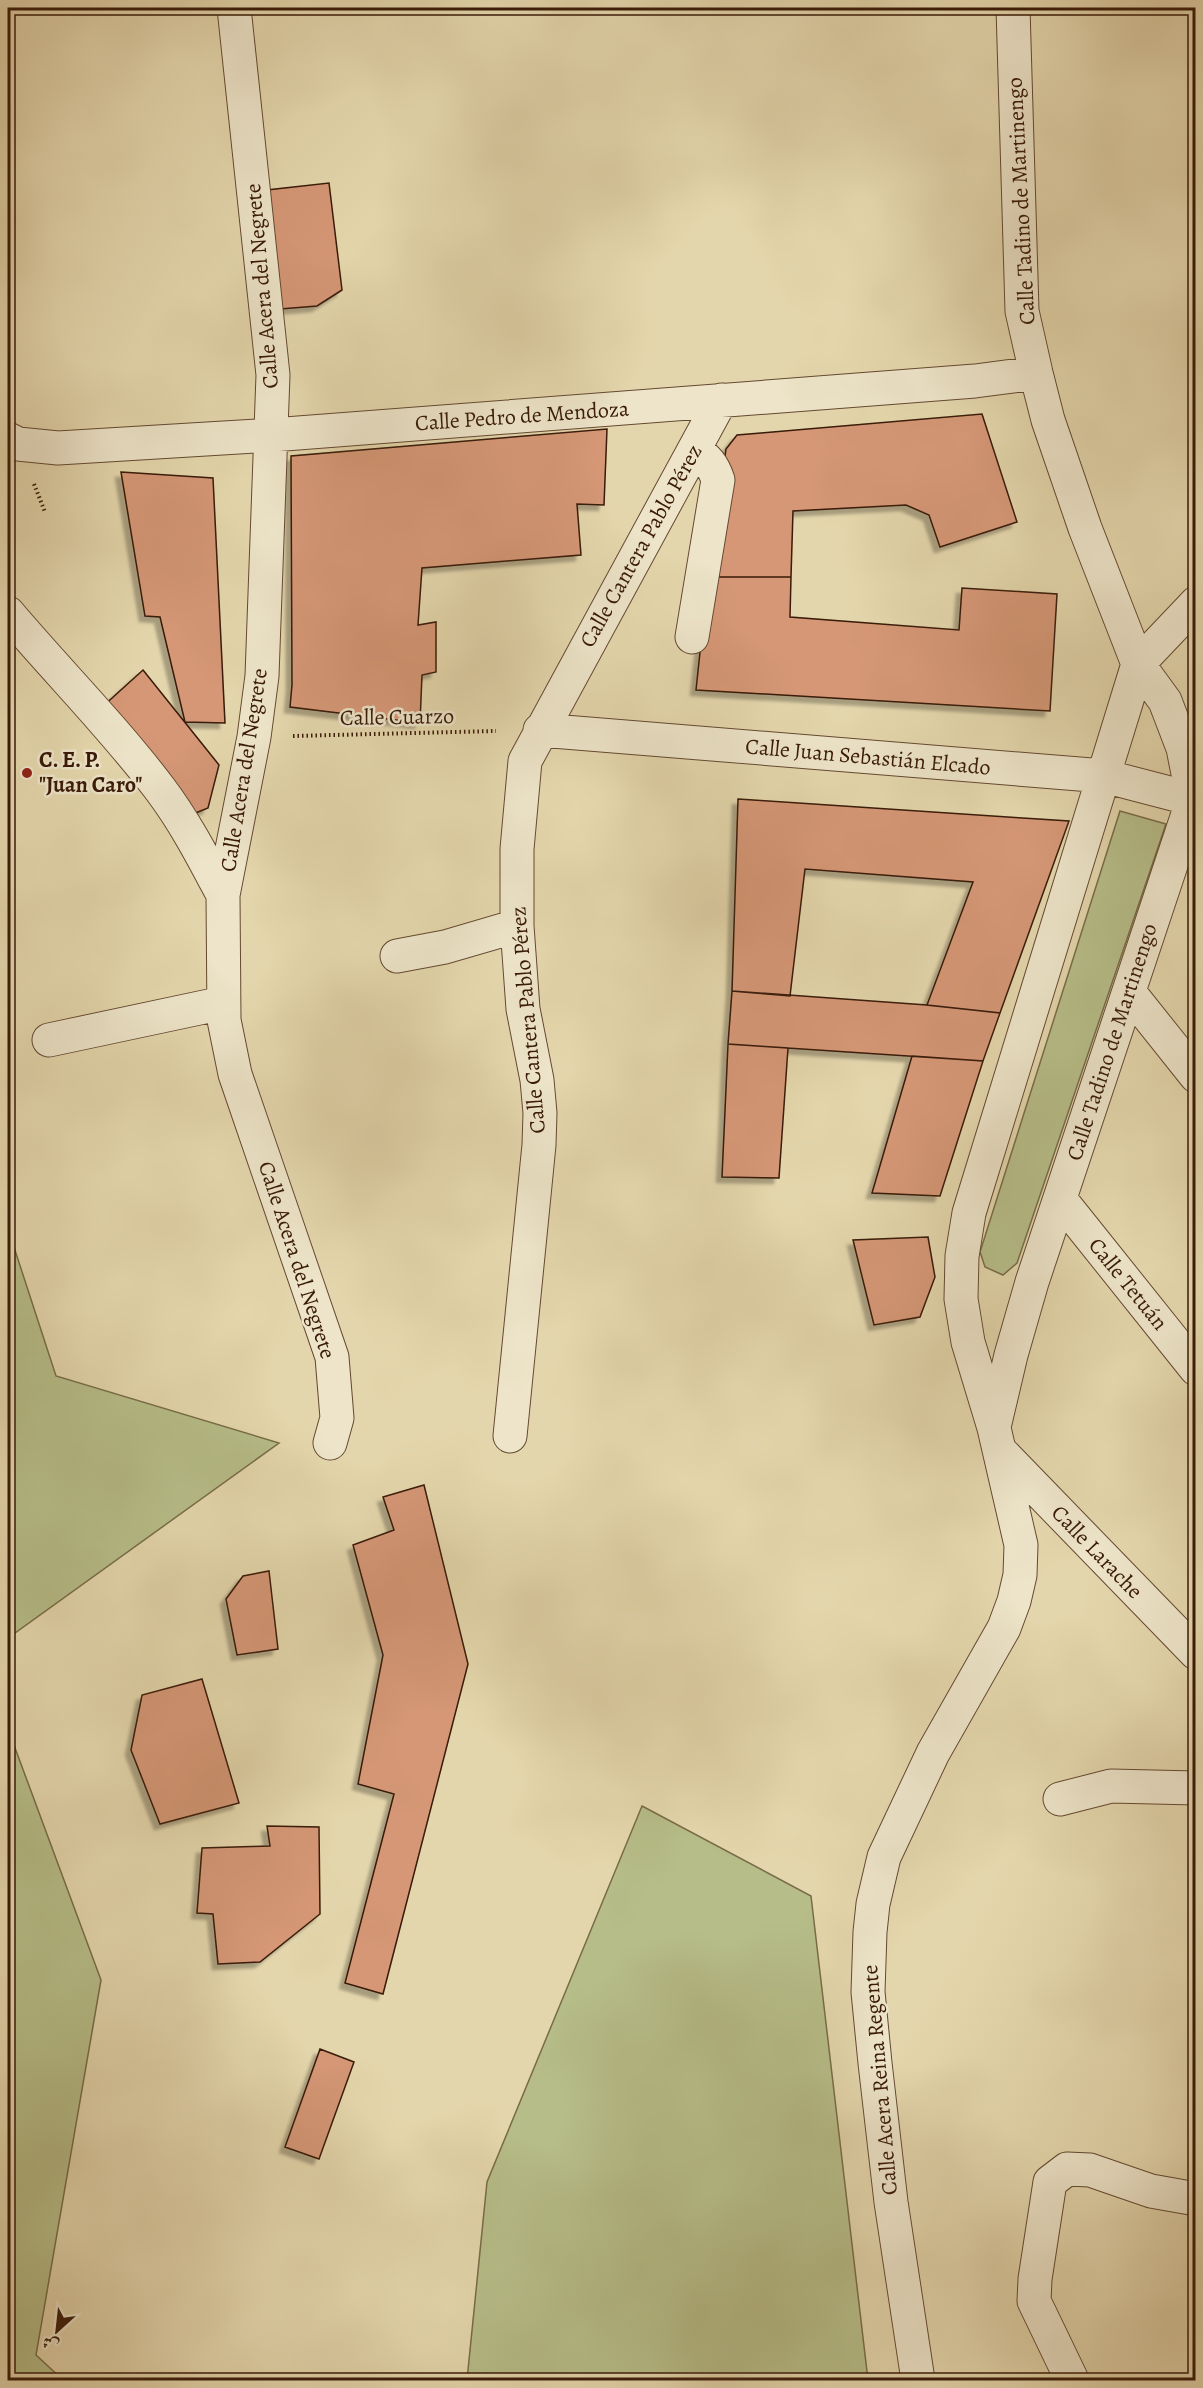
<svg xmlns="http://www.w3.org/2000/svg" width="1203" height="2388" viewBox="0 0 1203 2388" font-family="Alegreya,Amiri,serif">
	<defs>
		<filter id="shadow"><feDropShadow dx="-5.5" dy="5.5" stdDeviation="1.5" flood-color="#0004"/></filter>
	</defs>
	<rect width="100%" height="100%" fill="#e4d6ac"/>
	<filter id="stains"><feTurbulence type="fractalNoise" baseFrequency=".00333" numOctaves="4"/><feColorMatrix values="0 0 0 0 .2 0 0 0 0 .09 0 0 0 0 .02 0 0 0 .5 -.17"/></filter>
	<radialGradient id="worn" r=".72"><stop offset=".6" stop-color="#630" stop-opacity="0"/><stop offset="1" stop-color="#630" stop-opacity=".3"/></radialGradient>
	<path fill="#b6bd88" stroke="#786c48" stroke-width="1.5" d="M1120,811L1166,824L1017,1263L1003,1275L985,1267L980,1252Z
		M11,1238L56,1376L279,1443L8,1638V1239Z
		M8,1729L101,1980L36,2355L63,2380H8Z
		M642,1806L811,1896L868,2380H467L487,2182Z"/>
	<path fill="#d59776" stroke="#391a08" stroke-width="1.5" filter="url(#shadow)" d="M329,183L342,290L317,306L268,310L258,191Z
		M982,414L1017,522L940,547L929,515L906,505L793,511L791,577H708L726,449L737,435Z
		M607,429L604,505L577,504L581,555L422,568L418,625L436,622V672L422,675L420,723L290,707L292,685L291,456Z
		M121,472L213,478L225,723L185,722L160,617L145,616Z
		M708,577H791L790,617L959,630L962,588L1057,594L1050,711L696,690Z
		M143,670L219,765L208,808L193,814L101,708Z
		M738,799L1069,821L1000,1013L927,1005L973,882L805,869L790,996L732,991Z
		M732,991L927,1005L1000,1013L983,1061L728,1044Z
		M728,1044L788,1048L779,1178L722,1177Z
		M912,1056L983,1061L940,1196L872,1193Z
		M928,1237L935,1277L920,1317L874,1325L853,1240Z
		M424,1485L468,1664L383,1994L345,1983L394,1794L358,1784L383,1655L353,1545L394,1530L383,1497Z
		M269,1571L278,1649L237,1655L226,1599L243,1576Z
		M202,1679L239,1803L160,1824L131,1750L142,1695Z
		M267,1826L319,1827L320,1914L260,1962L218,1964L213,1914L197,1913L202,1848L270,1846Z
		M320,2049L354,2062L319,2159L285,2147Z"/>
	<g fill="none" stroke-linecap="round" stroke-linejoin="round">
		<defs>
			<path id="minor" d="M234,8L273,375L262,676L254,737L223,895L224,1020L235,1074L332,1357L337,1418L330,1443
				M8,439L18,444L58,448L272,435L975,381L1036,373
				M8,613C58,672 113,727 160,789C185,822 204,859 223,895
				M692,637L718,480C713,465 707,458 694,450
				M540,730L1104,776L1196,800
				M397,956L445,947L517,926
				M1129,992L1196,1076
				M49,1040L223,1003
				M1060,1199L1196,1369
				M994,1427L1011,1355L1032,1282L1193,799L1183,748L1165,701L1138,664L1085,528L1048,420L1036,373L1022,311L1013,8
				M510,1436L539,1145L540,1113L537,1080L523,1009L517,926V849L525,761L721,400
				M1000,1451L1196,1653
				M1060,1799L1111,1786L1196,1788
				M918,2380L891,2202L875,2063L868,1992L870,1932L873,1904L884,1857L933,1753L1004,1628L1014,1601L1020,1575L1021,1545L994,1428L968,1342L961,1299L962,1256L969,1213L1138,664L1196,603
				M1072,2380L1034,2301L1035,2279L1050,2182L1067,2169L1090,2170L1151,2191L1196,2199"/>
		</defs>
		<use href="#minor" stroke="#644931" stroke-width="35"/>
		<path stroke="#391a08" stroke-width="4" stroke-dasharray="1.5 3" stroke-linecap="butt" d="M34,484L45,512
			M293,736L496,731"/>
		<use href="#minor" stroke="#ede4c9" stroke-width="33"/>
	</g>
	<circle fill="#8f2418" stroke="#ede4c9" stroke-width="2" cx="27" cy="773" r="6"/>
	<g text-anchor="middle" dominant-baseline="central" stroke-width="5" stroke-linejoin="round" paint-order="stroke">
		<g font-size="22" fill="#391a08" stroke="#ede4c9">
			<text transform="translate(1021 201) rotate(-93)">Calle Tadino de Martinengo</text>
			<text transform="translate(262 286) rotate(-95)">Calle Acera del Negrete</text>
			<text transform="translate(522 416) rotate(-4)">Calle Pedro de Mendoza</text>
			<text transform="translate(641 546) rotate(-61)">Calle Cantera Pablo Pérez</text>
			<text transform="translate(397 717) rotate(-1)">Calle Cuarzo</text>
			<text transform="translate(868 757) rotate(5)">Calle Juan Sebastián Elcado</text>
			<text transform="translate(244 770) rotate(-81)">Calle Acera del Negrete</text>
			<text transform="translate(528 1020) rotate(-95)">Calle Cantera Pablo Pérez</text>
			<text transform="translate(1112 1042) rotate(-72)">Calle Tadino de Martinengo</text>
			<text transform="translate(297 1260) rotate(72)">Calle Acera del Negrete</text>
			<text transform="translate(1128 1284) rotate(51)">Calle Tetuán</text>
			<text transform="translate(1097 1552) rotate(46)">Calle Larache</text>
			<text transform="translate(880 2080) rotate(-95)">Calle Acera Reina Regente</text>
		</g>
		<g font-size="22" font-weight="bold" fill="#391a08" stroke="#ede4c9" text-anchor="start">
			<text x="39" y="760">C. E. P.<tspan x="39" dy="25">"Juan Caro"</tspan></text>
		</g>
	</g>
	<rect width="1203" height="2388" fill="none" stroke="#e4d6ac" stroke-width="30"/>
	<rect x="9" y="9" width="1185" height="2370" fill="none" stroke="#391a08" stroke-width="3"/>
	<rect x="15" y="15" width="1173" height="2358" fill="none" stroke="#391a08" stroke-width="1.5"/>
	<g transform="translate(57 2331) rotate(207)" stroke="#ede4c9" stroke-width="4.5" paint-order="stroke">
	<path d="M0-4.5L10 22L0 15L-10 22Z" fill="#391a08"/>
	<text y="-9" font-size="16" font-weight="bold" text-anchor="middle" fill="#391a08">ش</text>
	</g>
	<rect width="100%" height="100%" filter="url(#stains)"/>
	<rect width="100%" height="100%" fill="url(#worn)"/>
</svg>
